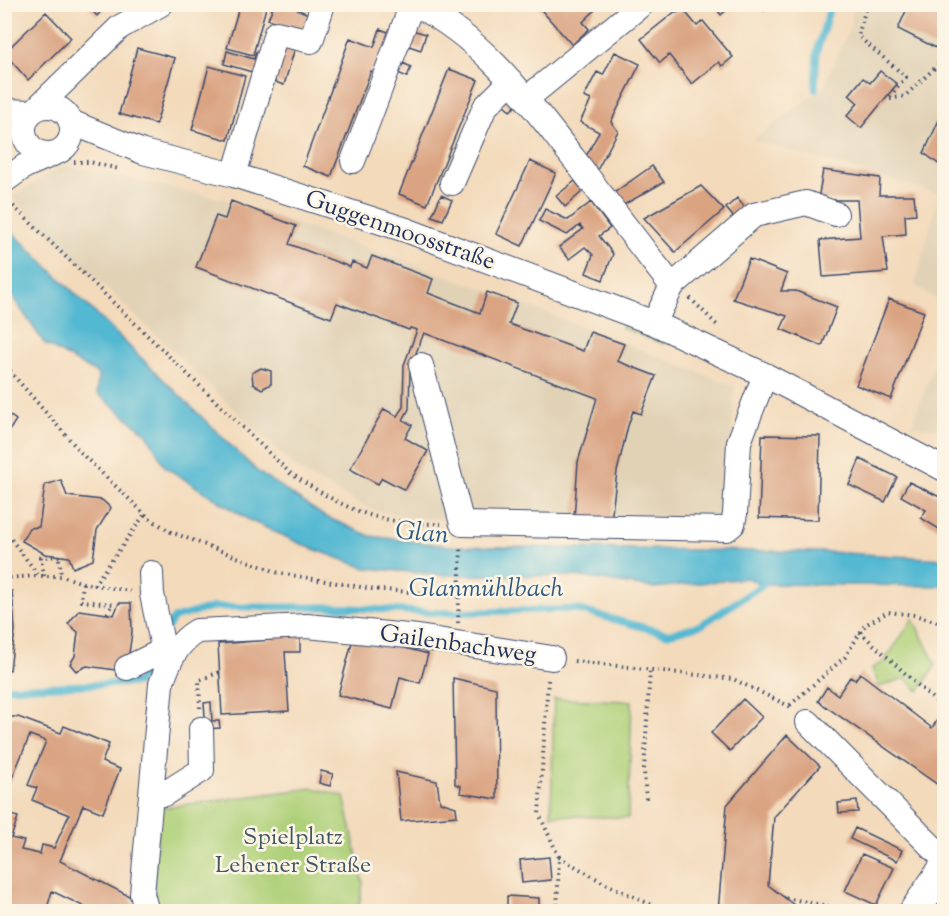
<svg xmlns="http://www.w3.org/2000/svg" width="949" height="916" viewBox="0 0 949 916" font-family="'Sorts Mill Goudy',serif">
	<rect width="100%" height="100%" fill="#fcf5e5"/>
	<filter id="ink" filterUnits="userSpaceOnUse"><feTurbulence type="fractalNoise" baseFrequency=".0167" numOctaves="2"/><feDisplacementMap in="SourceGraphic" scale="12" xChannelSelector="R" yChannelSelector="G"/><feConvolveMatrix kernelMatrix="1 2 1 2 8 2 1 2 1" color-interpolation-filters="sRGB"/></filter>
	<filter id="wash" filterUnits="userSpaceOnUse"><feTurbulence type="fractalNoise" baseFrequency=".008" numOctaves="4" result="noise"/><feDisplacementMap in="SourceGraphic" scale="24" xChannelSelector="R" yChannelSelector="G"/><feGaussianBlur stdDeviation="1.35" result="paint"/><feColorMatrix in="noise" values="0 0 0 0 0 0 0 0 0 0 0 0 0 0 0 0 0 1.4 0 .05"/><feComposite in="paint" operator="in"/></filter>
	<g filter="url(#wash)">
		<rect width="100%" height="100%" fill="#f3dabb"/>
		<path fill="#e1d2b6" d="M855,5H944V304L915,285L939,194L753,140L823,87L849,30Z
			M65,165L231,201L479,287L734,386L728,523L411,518L367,508L298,470L11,197Z
			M944,340V429L911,426Z"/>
		<path fill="#aed078" stroke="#64806b" stroke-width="1.5" d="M624,322L630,324L664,344L622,328Z
			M913,619L936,665L919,691L905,678L879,687L872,668L884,662Z
			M554,699L632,701L628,818L551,815Z
			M313,788L344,796L363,883L358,911H160L153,891L159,808Z"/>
		<path fill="#53b8d2" stroke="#377498" stroke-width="1.5" d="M5,225L257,471L324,516L370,536L450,546L828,552L944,559V586L764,584L746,578L654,588L575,576L443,575L366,568L308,547L249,520L165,467L147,434L97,393L98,374L45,344L5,286Z"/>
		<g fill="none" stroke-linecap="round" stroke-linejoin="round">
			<path stroke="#53b8d2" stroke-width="7" d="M815,89L817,51L831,4
				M166,630L174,618L214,607H335L441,613L575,609L668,634L701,625L764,584L762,577
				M4,688L137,683L148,667"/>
		</g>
		<g id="blocks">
			<path fill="#daa483" d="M86,4H108L97,16Z
				M240,4H267L253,55L227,48Z
				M274,4H283L314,16L308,34L268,19Z
				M536,4H590L595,10L583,22L589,29L572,45Z
				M713,4H734L721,15Z
				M758,4H772L764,11Z
				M909,4H944V52L898,29Z
				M683,9L697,26L703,21L733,57L722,66L719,62L692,84L669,55L660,63L641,39L676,11L677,13Z
				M46,12L71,38L28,80L4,53Z
				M380,29L396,35L381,75L371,71L331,177L303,166L350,38L374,47Z
				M408,29L426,34L421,50L403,44Z
				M279,44L295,48L284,85L269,80Z
				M137,48L175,58L156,124L119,114Z
				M227,51L254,59L256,52L265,55L259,74L224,64Z
				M615,52L640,64L611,122L618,131L595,174L584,160L599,132L580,122L591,100L584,97L597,72L603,75Z
				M403,63L411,67L407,77L398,73Z
				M209,66L245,76L228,140L192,130Z
				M449,69L478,80L427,205L399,194Z
				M880,71L897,84L861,128L847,116L858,103L849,95L863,78L870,83Z
				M509,97L517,105L510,111L503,103Z
				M944,109V168L924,153Z
				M530,161L556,173L522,246L496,234Z
				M652,166L664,182L620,207L611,195Z
				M823,170L880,178L879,195H914L916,214L905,215L906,234L883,236L888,272L823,277L820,240L860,237L857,200H818Z
				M575,181L583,191L565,207L556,196Z
				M701,186L724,210L675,252L644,218Z
				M441,195L452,200L443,220L432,216Z
				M737,198L747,210L735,219L726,208Z
				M231,201L296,226L289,244L350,267L352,262L367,268L372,256L433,279L428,293L480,313L487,292L517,303L509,324L583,351L590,332L624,344L617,361L656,376L641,414L633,411L628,426L617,472L611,521L574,519L578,462L597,398L424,333L410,368L409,409L403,420L412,425L405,438L428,451L405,490L382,478L378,484L350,469L384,409L397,416L403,407L404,365L417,330L410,328L409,330L337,303L331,318L196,267L216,216L225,219Z
				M591,202L610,228L599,236L613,254L603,280L586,273L593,255L585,247L569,259L559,247L583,229L580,225L567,235L539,221L545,209L568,220Z
				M749,259L787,274L781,291H796L837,307L822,346L781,329L787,316L733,299Z
				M889,299L924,312L891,399L856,385Z
				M261,368L271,371V384L262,389L253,384L252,373Z
				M4,411L16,420L4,439Z
				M762,435L820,436L818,520L759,518Z
				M860,459L897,477L885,502L849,485Z
				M61,480L67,496L102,500L111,508L97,530L93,560L73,568L69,557L45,554L22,541L29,528L39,527L45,485Z
				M909,482L944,499V532L921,518L926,510L901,496Z
				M4,591H12L15,630L10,670L4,669Z
				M119,603H131L132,632L127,668L116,670L87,666L76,671L70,664L75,656L78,632L68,624L79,610L114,615Z
				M271,633H300V652H285L289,711L222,715L218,644L271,640Z
				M354,635L428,654L420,683L400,677L392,709L338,695Z
				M860,673L932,728L944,710V789L818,701L827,687L838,695L850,677L855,680Z
				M453,678L496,688L497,799L460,793L461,786L455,784Z
				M743,699L762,717L730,751L711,733Z
				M211,702L212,721H219L220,728L206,729L204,703Z
				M4,717H18L61,733L64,726L109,744L102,762L120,769L103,813L83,805L60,861L131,897L135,912H95L52,891L46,912H4V813L18,817L11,838L24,841L21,850L40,854L42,845L54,848L69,815L32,800L37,788L28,785L46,741L30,735L10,783L4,781Z
				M787,735L820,766L774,817L768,885L803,912H718L727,805Z
				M321,771L333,774L330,786L319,783Z
				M396,772L437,781L440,802L456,807L457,816L401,821Z
				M857,801L858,812L839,813L838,803Z
				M855,828L902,850L897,861L850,839Z
				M862,854L894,868L876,905L845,891Z
				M549,857L551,880L522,883L520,860Z
				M507,896L539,898V912H507Z"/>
		</g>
	</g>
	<g filter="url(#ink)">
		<use href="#blocks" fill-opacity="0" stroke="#3b496c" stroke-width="1.5"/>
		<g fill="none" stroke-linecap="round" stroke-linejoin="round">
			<defs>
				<path id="minor" d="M415,4C486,41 526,98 574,159C607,202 639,244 672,286L654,323
					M526,99L642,4
					M24 130a24 24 0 1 1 48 0a24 24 0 1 1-48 0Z
					M37,108L120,27L161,4
					M4,111L32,112
					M71,122L143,152L234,175L406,230L654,323L765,375L944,469
					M353,161L412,4
					M234,175L276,33L311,41L323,4
					M4,181L25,166L55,153
					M452,183L485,107L511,81
					M672,286L754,215L806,203L836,214
					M421,365L462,524L727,529L733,524L735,514L739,442L765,375
					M151,573L152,594L163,648L165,654L171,659
					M127,668L162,651
					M808,722L944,859
					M164,794L202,770L201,729
					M147,912L142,894L161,684C169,662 176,643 197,631L307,626L418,637L552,658"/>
				<path id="major" d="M914,912L944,868"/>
			</defs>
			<use href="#minor" stroke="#3b496c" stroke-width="26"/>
			<use href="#major" stroke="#3b496c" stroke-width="32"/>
			<path stroke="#3b496c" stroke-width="4" stroke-dasharray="1.5 4.5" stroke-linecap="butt" d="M867,4L858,36L906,77L888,99
				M890,99L905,96L939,64L944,67
				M74,162H90L119,169
				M9,202L290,473C345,509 373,524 441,524
				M690,298L719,327
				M4,360L13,375L85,457L149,518L171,532L279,573L372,589L459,596
				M4,530L39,576H62L83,583L130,591
				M59,559L62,576
				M44,576L41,557L64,556
				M4,578L38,576
				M83,583L81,601L113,604L107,614
				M94,585L145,514
				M458,623L461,546
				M860,632L944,709
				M574,661L733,679L793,708
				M548,680L539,814L559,857L557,912
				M790,705L845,657L865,625L888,612L915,615L944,624
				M200,708L199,680L220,672
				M646,799L644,771L650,669
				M559,857L606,884L667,912
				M786,898L859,912"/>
			<use href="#minor" stroke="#fff" stroke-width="24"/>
			<use href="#major" stroke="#fff" stroke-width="30"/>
		</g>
	</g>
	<g text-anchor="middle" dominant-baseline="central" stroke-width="5" stroke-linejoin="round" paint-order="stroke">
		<g font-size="24" fill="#1b2f5e" stroke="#fcf5e5">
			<text transform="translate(400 231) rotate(19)">Guggenmoosstraße</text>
			<text transform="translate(458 645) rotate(8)">Gailenbachweg</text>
		</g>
		<g font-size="24" fill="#405764" stroke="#fcf5e5">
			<text x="293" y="838">Spielplatz<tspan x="293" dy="28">Lehener Straße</tspan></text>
		</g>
		<g font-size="26" font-style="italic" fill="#2c5881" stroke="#fcf5e5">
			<text transform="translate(422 534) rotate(5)">Glan</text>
			<text x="486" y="589">Glanmühlbach</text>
		</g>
	</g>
	<rect width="949" height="916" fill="none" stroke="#fcf5e5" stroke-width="24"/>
</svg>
